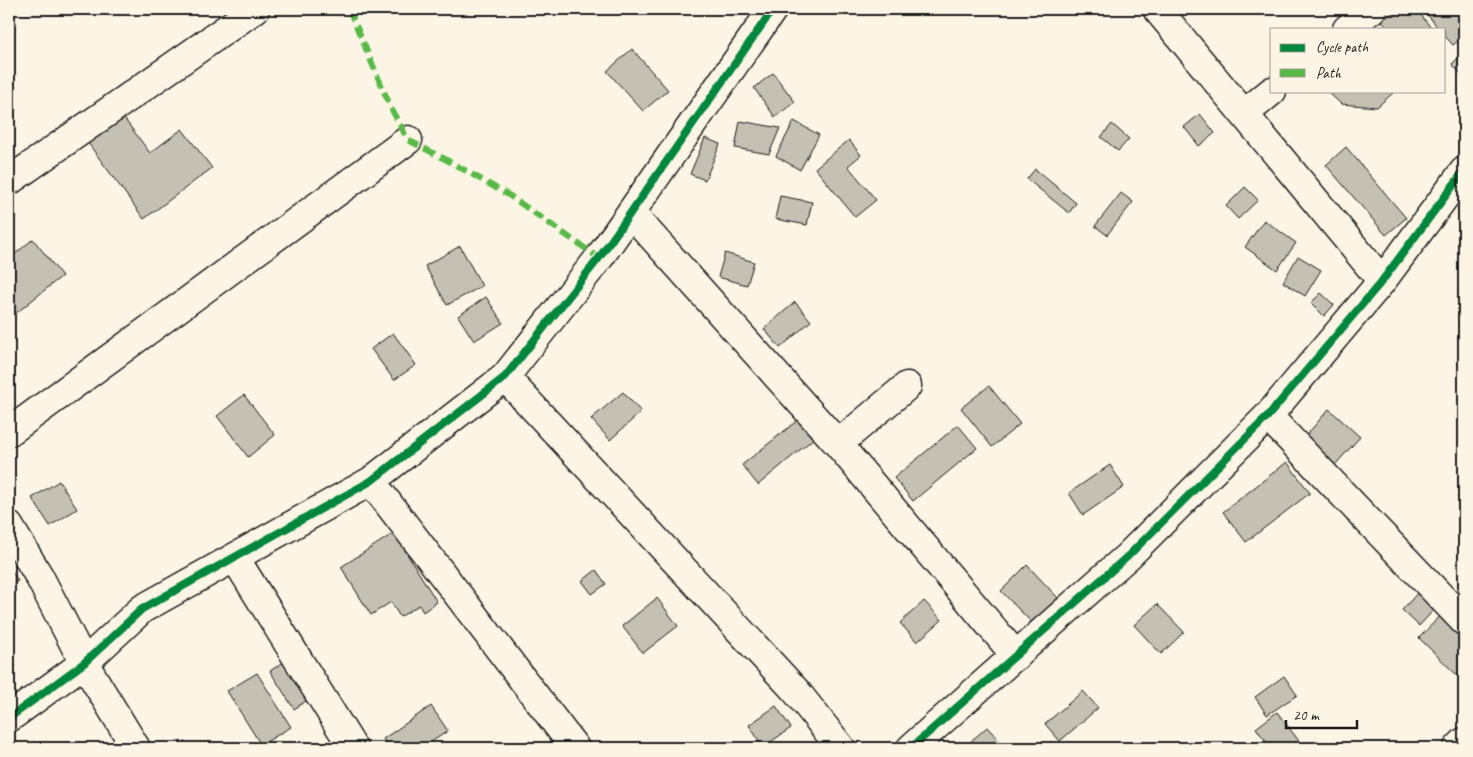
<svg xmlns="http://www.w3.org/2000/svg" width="1473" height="757" viewBox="0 0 1473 757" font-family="Caveat,sans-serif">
	<rect width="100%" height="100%" fill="#fcf5e5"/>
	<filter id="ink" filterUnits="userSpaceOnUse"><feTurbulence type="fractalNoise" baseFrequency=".02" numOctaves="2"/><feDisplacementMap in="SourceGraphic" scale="10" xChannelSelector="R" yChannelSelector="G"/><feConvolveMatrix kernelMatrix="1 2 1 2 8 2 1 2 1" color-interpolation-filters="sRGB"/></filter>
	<g filter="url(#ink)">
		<path fill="#c4c0b3" stroke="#1c1c1c" d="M1397,9H1416L1432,29H1388L1382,21Z
			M1423,9H1464V36L1453,45L1444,35V29H1439Z
			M632,49L668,90L643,111L607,71Z
			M1464,52V77L1452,64Z
			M773,73L795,102L775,117L754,88Z
			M1327,91H1391L1393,93L1377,107L1341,104Z
			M1200,114L1215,133L1199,146L1184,127Z
			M123,117L150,153L182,129L212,168L144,219L88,143Z
			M740,121L780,128L769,154L735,148Z
			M794,121L819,135L800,170L776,156Z
			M1112,124L1129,139L1118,151L1101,137Z
			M705,138L720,144L705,180L690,174Z
			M849,140L861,155L848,166L876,200L855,217L815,168Z
			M1346,147L1406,218L1386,235L1326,165Z
			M1035,169L1076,203L1069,213L1027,179Z
			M1245,187L1258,200L1238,219L1226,206Z
			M1121,193L1133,202L1107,235L1095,226Z
			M780,196L812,202L807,225L775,219Z
			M1264,220L1296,243L1277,270L1245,247Z
			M33,239L62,276L9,319V259Z
			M460,246L482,286L447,305L425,266Z
			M725,253L754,262L747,285L718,277Z
			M1298,256L1321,270L1305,296L1283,282Z
			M1321,293L1334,305L1324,316L1311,303Z
			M486,297L503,323L474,341L458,316Z
			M795,302L811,321L780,348L764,329Z
			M393,333L416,365L394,380L371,349Z
			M989,386L1020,424L992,447L961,408Z
			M623,392L641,412L610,440L591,419Z
			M244,395L275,435L248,457L217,416Z
			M1329,409L1360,437L1334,466L1303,439Z
			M798,420L813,439L758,485L742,465Z
			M958,425L977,448L913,501L894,478Z
			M1287,462L1310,493L1246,542L1223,512Z
			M1110,465L1124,487L1083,515L1069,493Z
			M59,481L77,509L50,526L32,498Z
			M394,533L437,602L423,612L419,605L400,617L391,602L371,615L341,567Z
			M1027,565L1058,598L1032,623L1001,591Z
			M9,567L18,581L9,587Z
			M596,570L606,584L592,594L582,581Z
			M1422,588L1439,604L1419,626L1402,610Z
			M657,598L678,626L643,653L622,626Z
			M924,601L942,620L917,642L900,623Z
			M1157,604L1184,632L1161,654L1134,625Z
			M1444,612L1464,632V682L1419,638Z
			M285,661L309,699L294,709L270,671Z
			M257,673L291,727L261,745L227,691Z
			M1284,676L1297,695L1267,715L1255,697Z
			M1083,691L1098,708L1060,741L1045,724Z
			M431,706L448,731L422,748H389L383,739Z
			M776,706L791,728L763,747L749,725Z
			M1277,712L1299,741L1289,748H1271L1256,728Z
			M987,727L1006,748H974L969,743Z"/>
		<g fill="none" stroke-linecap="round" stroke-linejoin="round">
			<defs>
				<path id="minor" d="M1157,9L1382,281
					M1347,29L1372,9
					M1244,114L1272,91
					M9,181L255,9
					M631,213L838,444L1016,656
					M505,377L796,691L841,748
					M1268,416L1464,621
					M9,432L408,140
					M838,444L907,386
					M371,481L575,748
					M9,526L39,576L84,663L136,748
					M235,558L353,748
					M9,718L84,663L142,609L371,481L505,377L599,258L773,9
					M911,748L1128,556L1268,416L1382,281L1464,171
					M1458,748L1464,742"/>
			</defs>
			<use href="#minor" stroke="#1c1c1c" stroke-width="31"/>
			<use href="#minor" stroke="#fcf5e5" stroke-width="28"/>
			<path stroke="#58b947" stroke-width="6" stroke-dasharray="12 6" stroke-linecap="butt" d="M349,9L391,108L408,140L445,159L510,196L599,258"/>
			<defs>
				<path id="cycleway" d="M9,718L84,663L142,609L371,481L505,377L599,258L773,9
					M911,748L1128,556L1268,416L1382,281L1464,171"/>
			</defs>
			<use href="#cycleway" stroke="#fcf5e5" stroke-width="11"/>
			<use href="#cycleway" stroke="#00873e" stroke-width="8"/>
		</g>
	</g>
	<rect width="1473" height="757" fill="none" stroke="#fcf5e5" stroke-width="30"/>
	<rect x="15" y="15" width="1443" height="727" fill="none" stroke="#1c1c1c" stroke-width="2" filter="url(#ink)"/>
	<rect x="1270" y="28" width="175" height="65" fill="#fcf5e5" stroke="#a29e95"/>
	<rect x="1280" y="44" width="25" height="8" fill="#00873e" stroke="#a29e95"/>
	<text x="1316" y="52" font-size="15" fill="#1c1c1c">Cycle path</text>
	<rect x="1280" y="69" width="25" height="8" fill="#58b947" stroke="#a29e95"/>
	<text x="1316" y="78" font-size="15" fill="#1c1c1c">Path</text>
	<path d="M1286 720v8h71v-8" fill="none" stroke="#1c1c1c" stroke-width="2.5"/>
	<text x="1293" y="720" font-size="15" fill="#1c1c1c" stroke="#fcf5e5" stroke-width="4" paint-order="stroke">20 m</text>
</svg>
